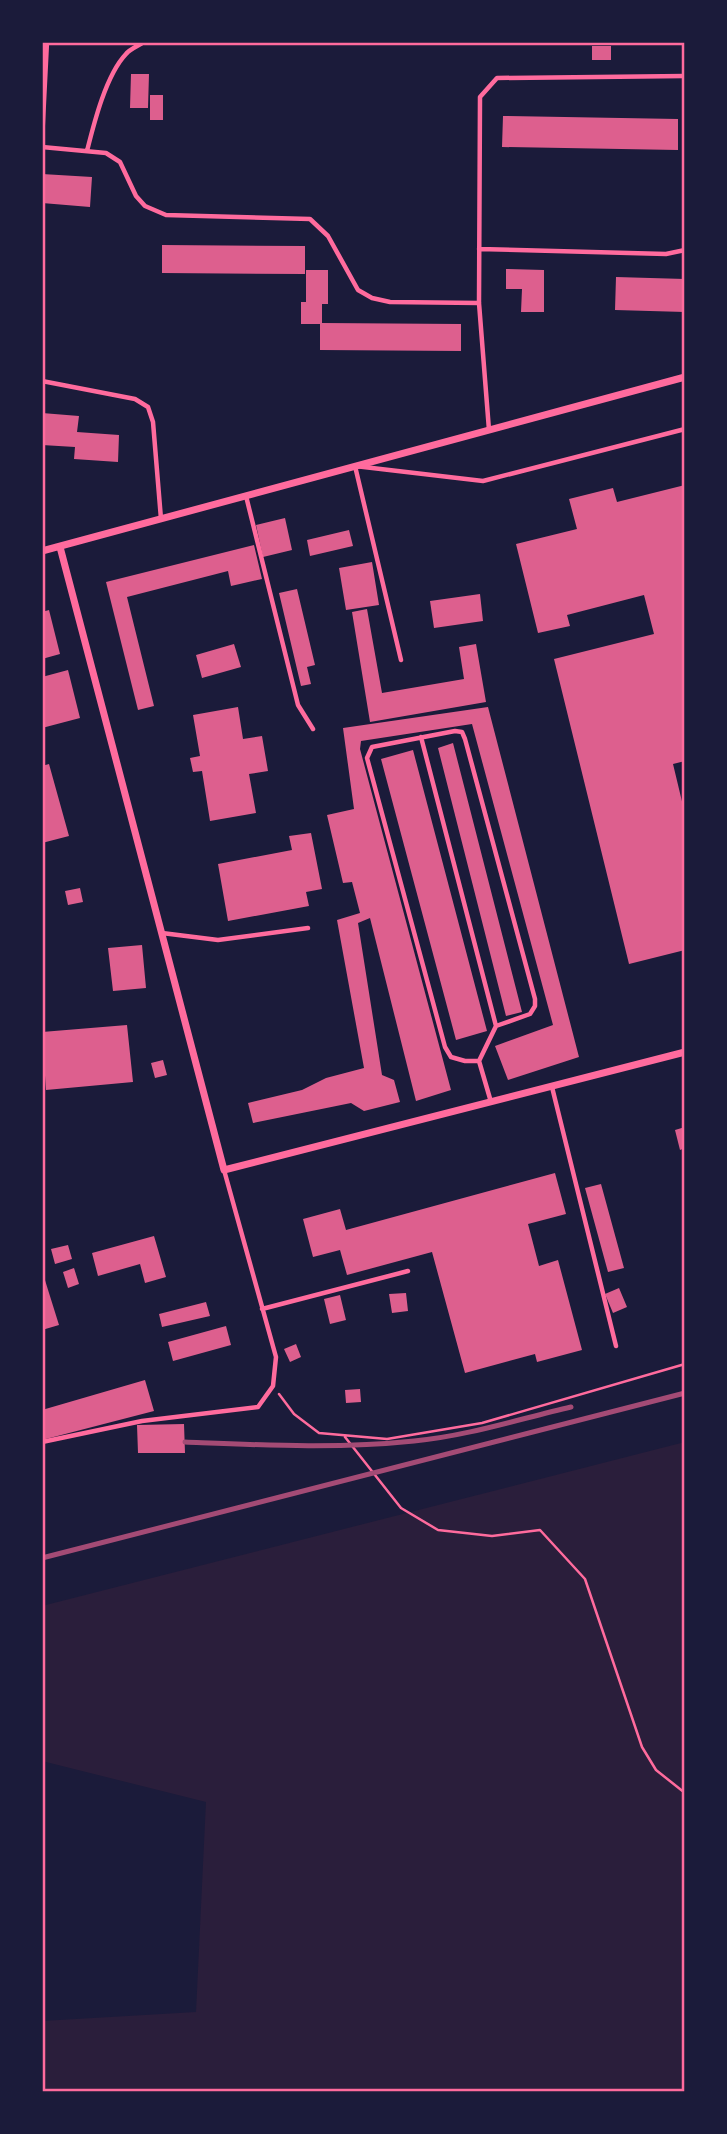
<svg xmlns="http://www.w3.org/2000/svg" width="727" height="2134" viewBox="0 0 727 2134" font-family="'Playfair Display',serif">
	<rect width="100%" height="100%" fill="#1b1b3a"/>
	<path fill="#2a1e3b" d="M685,1442V2092H42V2021L196,2012L206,1802L42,1761V1606Z"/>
	<path fill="#dd5f8e" d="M592,46H611V60H592Z
		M131,74H149L148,108H130Z
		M150,95H163V120H150Z
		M503,116L678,119V150L502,147Z
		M42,174L92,177L90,207L42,203Z
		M162,245L305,246V274L162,273Z
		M506,269L544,270V312H521L522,289H506Z
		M306,270H328V304H322V323L461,324V351L320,350V324H301V302H306Z
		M616,277L685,279V312L615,310Z
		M42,413L79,416L77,432L119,435L118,462L74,459L75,447L42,445Z
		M685,485V761L673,764L685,814V950L629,964L554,659L654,634L644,595L567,615L570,626L538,633L516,544L577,529L569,499L613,488L617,502Z
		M285,518L292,550L263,557L256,525Z
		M349,530L353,546L310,556L307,540Z
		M254,545L262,579L231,586L228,571L127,597L154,706L138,710L106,582Z
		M372,562L379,605L346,610L339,568Z
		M297,589L315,665L307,667L311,684L301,686L279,593Z
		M480,594L483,621L434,628L430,601Z
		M367,609L382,693L464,679L459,647L476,644L486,702L370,722L352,612Z
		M49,610L60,654L42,659V612Z
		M234,644L241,667L202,678L196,655Z
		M68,670L80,718L42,728V677Z
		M238,707L243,739L262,736L268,771L249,774L256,813L210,821L202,771L193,772L190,758L200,756L193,715Z
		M488,707L579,1057L508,1080L495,1046L553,1025L472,724L361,741L360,749L451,1090L416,1101L370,918L358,923L382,1075L394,1080L400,1102L364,1111L351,1103L253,1123L248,1103L302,1090L326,1078L364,1068L337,920L360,913L352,882L343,883L327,815L354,809L343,728Z
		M453,743L522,1012L506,1016L438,748Z
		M413,750L487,1031L456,1040L381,759Z
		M49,764L69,836L42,843V766Z
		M311,833L322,889L306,892L309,906L228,921L218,864L292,850L289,836Z
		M80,888L83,902L68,905L65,891Z
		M142,945L146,988L113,991L108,948Z
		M127,1025L133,1082L46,1090L42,1032Z
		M163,1060L167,1075L155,1078L151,1063Z
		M685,1127V1148L680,1150L675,1130Z
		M555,1173L566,1214L528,1224L539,1266L558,1260L582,1350L537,1362L535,1354L465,1373L432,1252L347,1275L340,1250L313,1257L303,1219L340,1209L346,1230Z
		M601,1184L624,1268L608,1272L585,1188Z
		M154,1236L166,1277L145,1283L140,1264L98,1276L92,1253Z
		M68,1245L72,1259L55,1264L51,1249Z
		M74,1268L79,1284L68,1288L63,1272Z
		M44,1277L59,1325L42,1330V1278Z
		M619,1288L627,1307L613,1313L605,1294Z
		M406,1293L408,1311L392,1313L389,1294Z
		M340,1295L346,1320L330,1324L324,1299Z
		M206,1302L210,1316L162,1327L159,1314Z
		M226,1326L231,1345L173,1361L168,1342Z
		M296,1344L301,1357L290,1362L284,1349Z
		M145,1380L154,1411L42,1440V1410Z
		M360,1389L361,1402L346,1403L345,1390Z
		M184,1424L185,1453H138L137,1425Z"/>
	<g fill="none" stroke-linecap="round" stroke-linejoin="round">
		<path stroke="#ff6b9d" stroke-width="2.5" d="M279,1394L294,1414L319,1433L387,1439L482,1423L685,1364
			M345,1437L401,1508L438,1530L492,1536L540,1530L585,1579L642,1747L656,1770L685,1793"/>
		<path stroke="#ff6b9d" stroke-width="4.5" d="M42,141L47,42
			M42,147L106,153L120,162L136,196L145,206L166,215L310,219L328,236L358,290L372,298L390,302L479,303
			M87,151C94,123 106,75 126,54C130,49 138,46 144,42
			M479,249L666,254L685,250
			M42,381L135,399L148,407L153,422L161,519
			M489,430L479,303L480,97L497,78L685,76
			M246,496L298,705L313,729
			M401,660L355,466L483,481L685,429
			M455,731L462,732L465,739L535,999V1006L530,1014L496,1026L479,1061H465L451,1057L445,1047L367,758L372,747Z
			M421,737L496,1026
			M162,933L218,940L308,928
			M479,1061L491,1102
			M552,1087L616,1346
			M262,1309L408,1271
			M42,1442L142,1421L258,1407L273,1386L276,1357L224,1170"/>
		<path stroke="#ff6b9d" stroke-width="7" d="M60,547L224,1170L685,1052
			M42,551L685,377"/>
		<path stroke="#a44b75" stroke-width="5" d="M185,1442C261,1445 338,1449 414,1441C467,1436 519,1419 571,1407
			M42,1558L685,1393"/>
	</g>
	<rect width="727" height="2134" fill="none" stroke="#1b1b3a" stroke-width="88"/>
	<rect x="44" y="44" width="639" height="2046" fill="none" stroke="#ff6b9d" stroke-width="2.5"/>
</svg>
